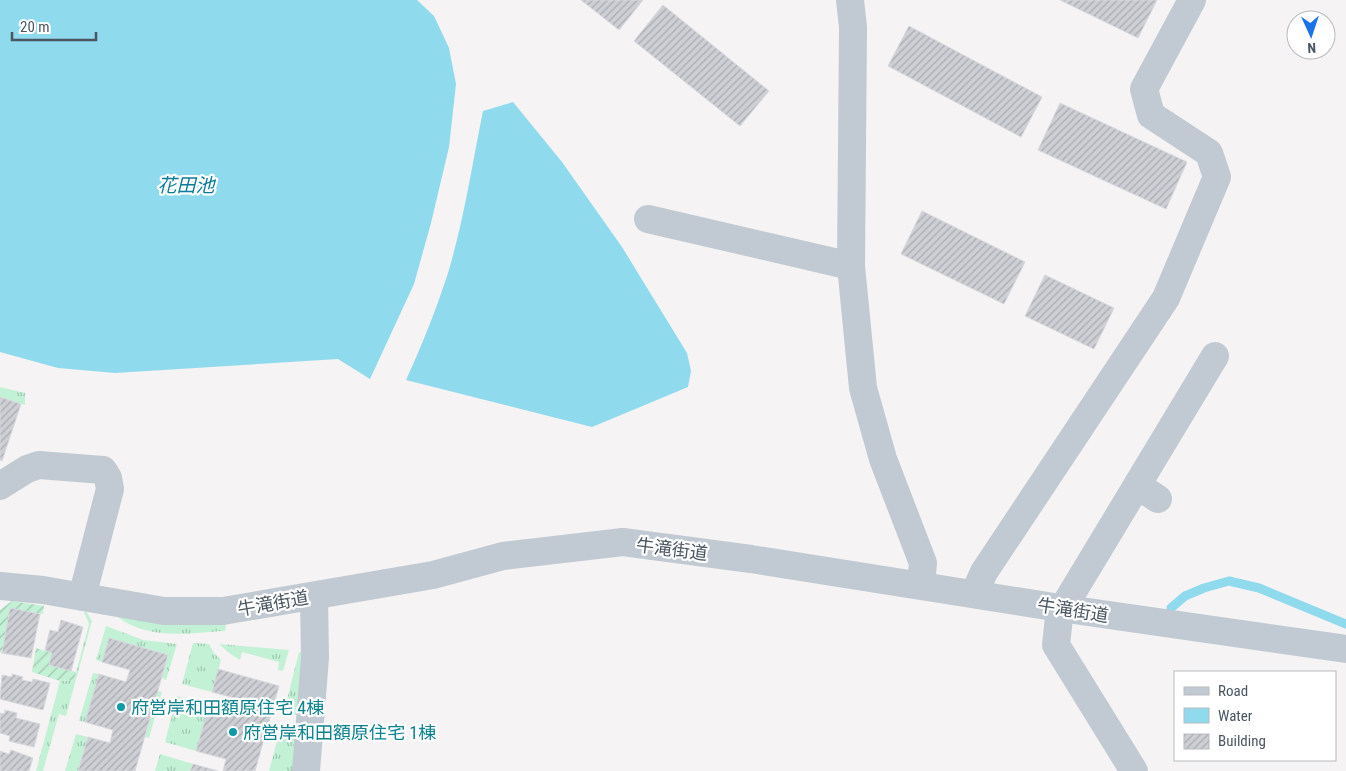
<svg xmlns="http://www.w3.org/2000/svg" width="1346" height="771" viewBox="0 0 1346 771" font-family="'Roboto Condensed','Noto Sans JP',sans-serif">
	<defs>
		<pattern id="grass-tufts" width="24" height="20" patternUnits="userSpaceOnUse" patternTransform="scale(1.25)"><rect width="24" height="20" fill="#c3f1d5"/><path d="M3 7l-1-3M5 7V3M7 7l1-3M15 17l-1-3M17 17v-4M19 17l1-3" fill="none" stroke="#a0c6b0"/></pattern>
		<pattern id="garden-furrows" width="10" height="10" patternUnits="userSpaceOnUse" patternTransform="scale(1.25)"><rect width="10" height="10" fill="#c3f1d5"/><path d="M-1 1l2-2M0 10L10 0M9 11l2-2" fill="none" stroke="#a0c6b0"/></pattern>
		<pattern id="building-hatch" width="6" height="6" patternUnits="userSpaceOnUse" patternTransform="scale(1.25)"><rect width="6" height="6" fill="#cdcfd5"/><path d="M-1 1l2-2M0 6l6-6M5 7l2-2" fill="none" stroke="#a8abb0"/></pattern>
	</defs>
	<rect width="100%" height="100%" fill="#f5f3f3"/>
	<path fill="url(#grass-tufts)" d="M0,387L25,393V405L0,397Z
		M86,611L92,621L66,716L59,714L43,771H36L60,681L74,680L89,624L84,612Z
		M118,617L225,624L226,627L225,631H221C187,634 146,639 118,617Z
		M106,626L143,640L177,644L166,680L162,678L168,655L109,638L102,662L96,660Z
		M193,643L209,644L214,653L221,660L212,692L182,684Z
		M219,644L289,650L283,671L278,670L279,662L242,652L240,660L229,653Z
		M299,652L307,653L303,717L284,712Z
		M93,673L99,674L85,722L79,721Z
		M158,691L162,692L149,738L145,737Z
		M177,696L209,705L196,751L165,742Z
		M281,726L301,732L297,771H269Z
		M76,734L88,737L78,771H65Z
		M160,754L193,764L190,771H155Z"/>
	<path fill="url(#garden-furrows)" d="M12,601L44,606L43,614L10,608L2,653L0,652V610Z
		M36,648L52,653L49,665L76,672L74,680L60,681L32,672Z"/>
	<path fill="#90daee" d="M0,0H417L434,16L449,48L456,84L449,147L431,223L414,284L370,379L338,359L115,373L58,368L0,352Z
		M513,102L562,162L622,247L687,353L691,371L688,387L592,427L406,380C422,345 436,310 448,273C464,220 472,165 483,111Z"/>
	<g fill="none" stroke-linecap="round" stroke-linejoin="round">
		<path stroke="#90daee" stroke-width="9" d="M1171,608L1185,596L1204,588L1229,581L1259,588L1346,624"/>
	</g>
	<path fill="url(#building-hatch)" stroke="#d7d9de" d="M581,0H643L619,30Z
		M1060,0H1157L1138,38Z
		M663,5L769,91L740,126L634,41Z
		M909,26L1042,97L1021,137L888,66Z
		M1060,103L1187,162L1166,209L1038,150Z
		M922,211L1025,262L1004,304L901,254Z
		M1045,275L1114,308L1094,349L1025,316Z
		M0,397L21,404L2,461L0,460Z
		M10,608L40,614L31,658L2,653Z
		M61,620L83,627L71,671L49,665L52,653L45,650L50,630L58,632Z
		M109,638L168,655L135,771H78L88,737L110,743L113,730L85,722L99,674L126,682L130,670L102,662Z
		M218,669L279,686L255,771H223L226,759L196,751L209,705L238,713L242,700L212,692Z
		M12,674L23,677L22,680L32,682L33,679L50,683L43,710L0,699L2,675L12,677Z
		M5,710L17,713L16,718L40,724L34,747L9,741L10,736L0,733V713L4,714Z
		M11,750L33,758L29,771H0V751L9,754Z
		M193,764L218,771H190Z"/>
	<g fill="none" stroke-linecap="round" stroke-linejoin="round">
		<path stroke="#c1cad2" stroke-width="28" d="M850,0L853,27L851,266L863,388L883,459L923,563L921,585
			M648,219L851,266
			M1137,485L1158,499
			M0,486L27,469L39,465L103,470L108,478L110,489L82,597
			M0,586L43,590L164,611H223L433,575L503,556L623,542L751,559L1060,608L1346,649
			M974,594L984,572L1166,298L1217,177L1209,153L1151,115L1144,89L1192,0
			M1060,608L1056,645L1134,771
			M1063,608L1215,356
			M306,771L315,658L314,596"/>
	</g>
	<g fill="#0f9aa8" stroke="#fff" stroke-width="2">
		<circle cx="121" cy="707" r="5"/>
		<circle cx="233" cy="732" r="5"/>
	</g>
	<g text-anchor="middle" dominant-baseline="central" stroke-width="4.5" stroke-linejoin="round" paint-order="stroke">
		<g font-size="18" fill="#4a5661" stroke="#fff">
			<text transform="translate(672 549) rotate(7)">牛滝街道</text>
			<text transform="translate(273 603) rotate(-10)">牛滝街道</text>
			<text transform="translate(1073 610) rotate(9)">牛滝街道</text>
		</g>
		<g font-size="18" fill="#0d838f" stroke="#fff" text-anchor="start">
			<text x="131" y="707">府営岸和田額原住宅 4棟</text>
			<text x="243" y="732">府営岸和田額原住宅 1棟</text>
		</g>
		<g font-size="19" font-style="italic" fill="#0c7c9b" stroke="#fff">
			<text x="186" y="185">花田池</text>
		</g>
	</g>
	<rect x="1174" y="671" width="162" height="90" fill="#ffffff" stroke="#b7bbc0"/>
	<rect x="1184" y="687" width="25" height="8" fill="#c1cad2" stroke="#b7bbc0"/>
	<text x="1218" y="696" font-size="15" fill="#4a5661">Road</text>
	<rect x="1184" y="708" width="25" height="15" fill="#90daee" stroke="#b7bbc0"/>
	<text x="1218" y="721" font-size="15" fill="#4a5661">Water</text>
	<rect x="1184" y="734" width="25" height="15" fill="url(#building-hatch)" stroke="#b7bbc0"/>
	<text x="1218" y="746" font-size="15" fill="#4a5661">Building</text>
	<g transform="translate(1311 35) rotate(177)"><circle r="24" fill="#ffffff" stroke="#b7bbc0"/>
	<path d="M0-4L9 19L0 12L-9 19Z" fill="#1a73e8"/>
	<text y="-8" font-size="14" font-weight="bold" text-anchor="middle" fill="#4a5661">N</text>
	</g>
	<path d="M12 32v8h84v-8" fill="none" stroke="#4a5661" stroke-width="2.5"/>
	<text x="20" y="32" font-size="15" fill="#4a5661" stroke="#ffffff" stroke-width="4" paint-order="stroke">20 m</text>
</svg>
